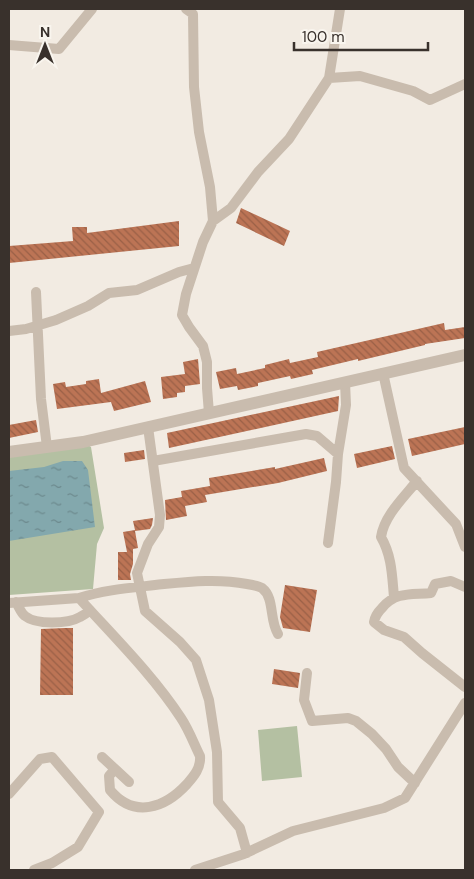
<svg xmlns="http://www.w3.org/2000/svg" width="474" height="879" viewBox="0 0 474 879" font-family="'DM Sans',sans-serif">
	<defs>
		<pattern id="water-ripples" width="26" height="14" patternUnits="userSpaceOnUse" patternTransform="scale(1.25)"><rect width="26" height="14" fill="#83a8ad"/><path d="M2 4q2-2 4 0t4 0M15 11q2-2 4 0t4 0" fill="none" stroke="#6c898d"/></pattern>
		<pattern id="building-back-hatch" width="6" height="6" patternUnits="userSpaceOnUse" patternTransform="scale(1.25)"><rect width="6" height="6" fill="#bc7455"/><path d="M-1 5l2 2M0 0l6 6M5-1l2 2" fill="none" stroke="#9a6047"/></pattern>
	</defs>
	<rect width="100%" height="100%" fill="#f2ebe2"/>
	<path fill="#b4c0a2" d="M83,442L91,447L104,528L97,544L93,589L9,595V452Z
		M297,726L302,777L262,781L258,730Z"/>
	<path fill="url(#water-ripples)" d="M63,461H82L88,470L95,527L9,541V471L44,467Z"/>
	<path fill="url(#building-back-hatch)" d="M241,208L290,231L284,246L236,223Z
		M179,221V246L9,263V246L73,241L72,227H87V233Z
		M444,323L445,330L465,327V338L425,344V345L358,361V359L312,370L313,374L291,379L290,376L258,383V386L238,390L237,386L220,389L216,372L236,368L237,374L265,368V365L289,359L290,363L318,357L317,352Z
		M198,359L200,384L185,386V392L177,393V397L163,399L161,377L185,374L183,362Z
		M99,379L101,393L145,381L151,402L114,411L111,402L57,409L53,384L65,382L66,387L86,384V381Z
		M339,396L338,411L169,448L167,433Z
		M36,420L38,432L9,438V425Z
		M465,427V444L412,456L408,439Z
		M392,446L395,459L357,468L354,454Z
		M144,450L145,459L125,462L124,453Z
		M324,458L327,471L278,483L205,495L207,502L185,506L187,516L166,520L165,500L182,497L181,491L210,486L209,478L275,467V469Z
		M153,518L152,525L150,529L135,531L138,548L133,549V564L130,574L131,580H118V552H127L123,532L135,530L133,521Z
		M285,585L317,590L310,632L283,628L280,617Z
		M65,628H73V695H40L41,629Z
		M274,669L300,673L298,688L272,684Z"/>
	<g fill="none" stroke-linecap="round" stroke-linejoin="round">
		<path stroke="#c9bcae" stroke-width="10" d="M186,9L193,14L194,87L199,132L210,187L213,221L203,242L186,294L182,315L189,327L203,346L207,362V388L209,413
			M9,45L59,49L92,9
			M329,78L360,76L413,91L430,100L465,84
			M213,221L231,208L258,172L289,139L329,78L340,9
			M36,292L41,399L47,447
			M9,331L26,329L56,320L88,306L109,293L137,290L179,272L194,268
			M383,373L404,468L456,524L465,547
			M148,427L160,515L159,527L148,544L137,573L145,611L180,642L196,660L209,700L217,752L218,802L240,828L247,853
			M153,461L306,434L317,436L338,454
			M328,543L336,482L338,454L346,405L345,382
			M465,587L451,581L435,584L431,593C412,595 396,591 382,608C378,612 375,616 374,622L384,630L404,637L422,653L465,687
			M394,597C392,576 392,556 381,537C384,516 404,497 417,481
			M79,598C104,590 129,588 155,585C186,582 216,578 247,584C252,585 259,586 262,588C275,598 269,620 278,634
			M16,602C19,607 21,613 25,616C36,625 68,624 80,617C84,615 87,613 90,610
			M9,603L79,598C114,637 152,674 181,718C189,730 194,744 200,756C201,768 194,776 187,784C165,808 134,819 110,790L109,776L115,769L102,757
			M307,673L304,700L312,721L348,718L356,721L372,734L386,749L398,767L415,783
			M115,769L129,782
			M9,794L40,759L52,757L99,812L78,847L52,863L34,870
			M195,870L244,854L293,831L384,808L405,798L465,703"/>
		<path stroke="#c9bcae" stroke-width="12" d="M9,452L83,442L465,355"/>
	</g>
	<rect width="474" height="879" fill="none" stroke="#39312c" stroke-width="20"/>
	<g transform="translate(45 45)" stroke="#f9f5ee" stroke-width="4" paint-order="stroke">
	<path d="M0-4L9 19L0 12L-9 19Z" fill="#39312c"/>
	<text y="-8" font-size="14" font-weight="bold" text-anchor="middle" fill="#39312c">N</text>
	</g>
	<path d="M294 42v8h134v-8" fill="none" stroke="#39312c" stroke-width="2.5"/>
	<text x="302" y="42" font-size="15" fill="#39312c" stroke="#f9f5ee" stroke-width="4" paint-order="stroke">100 m</text>
</svg>
